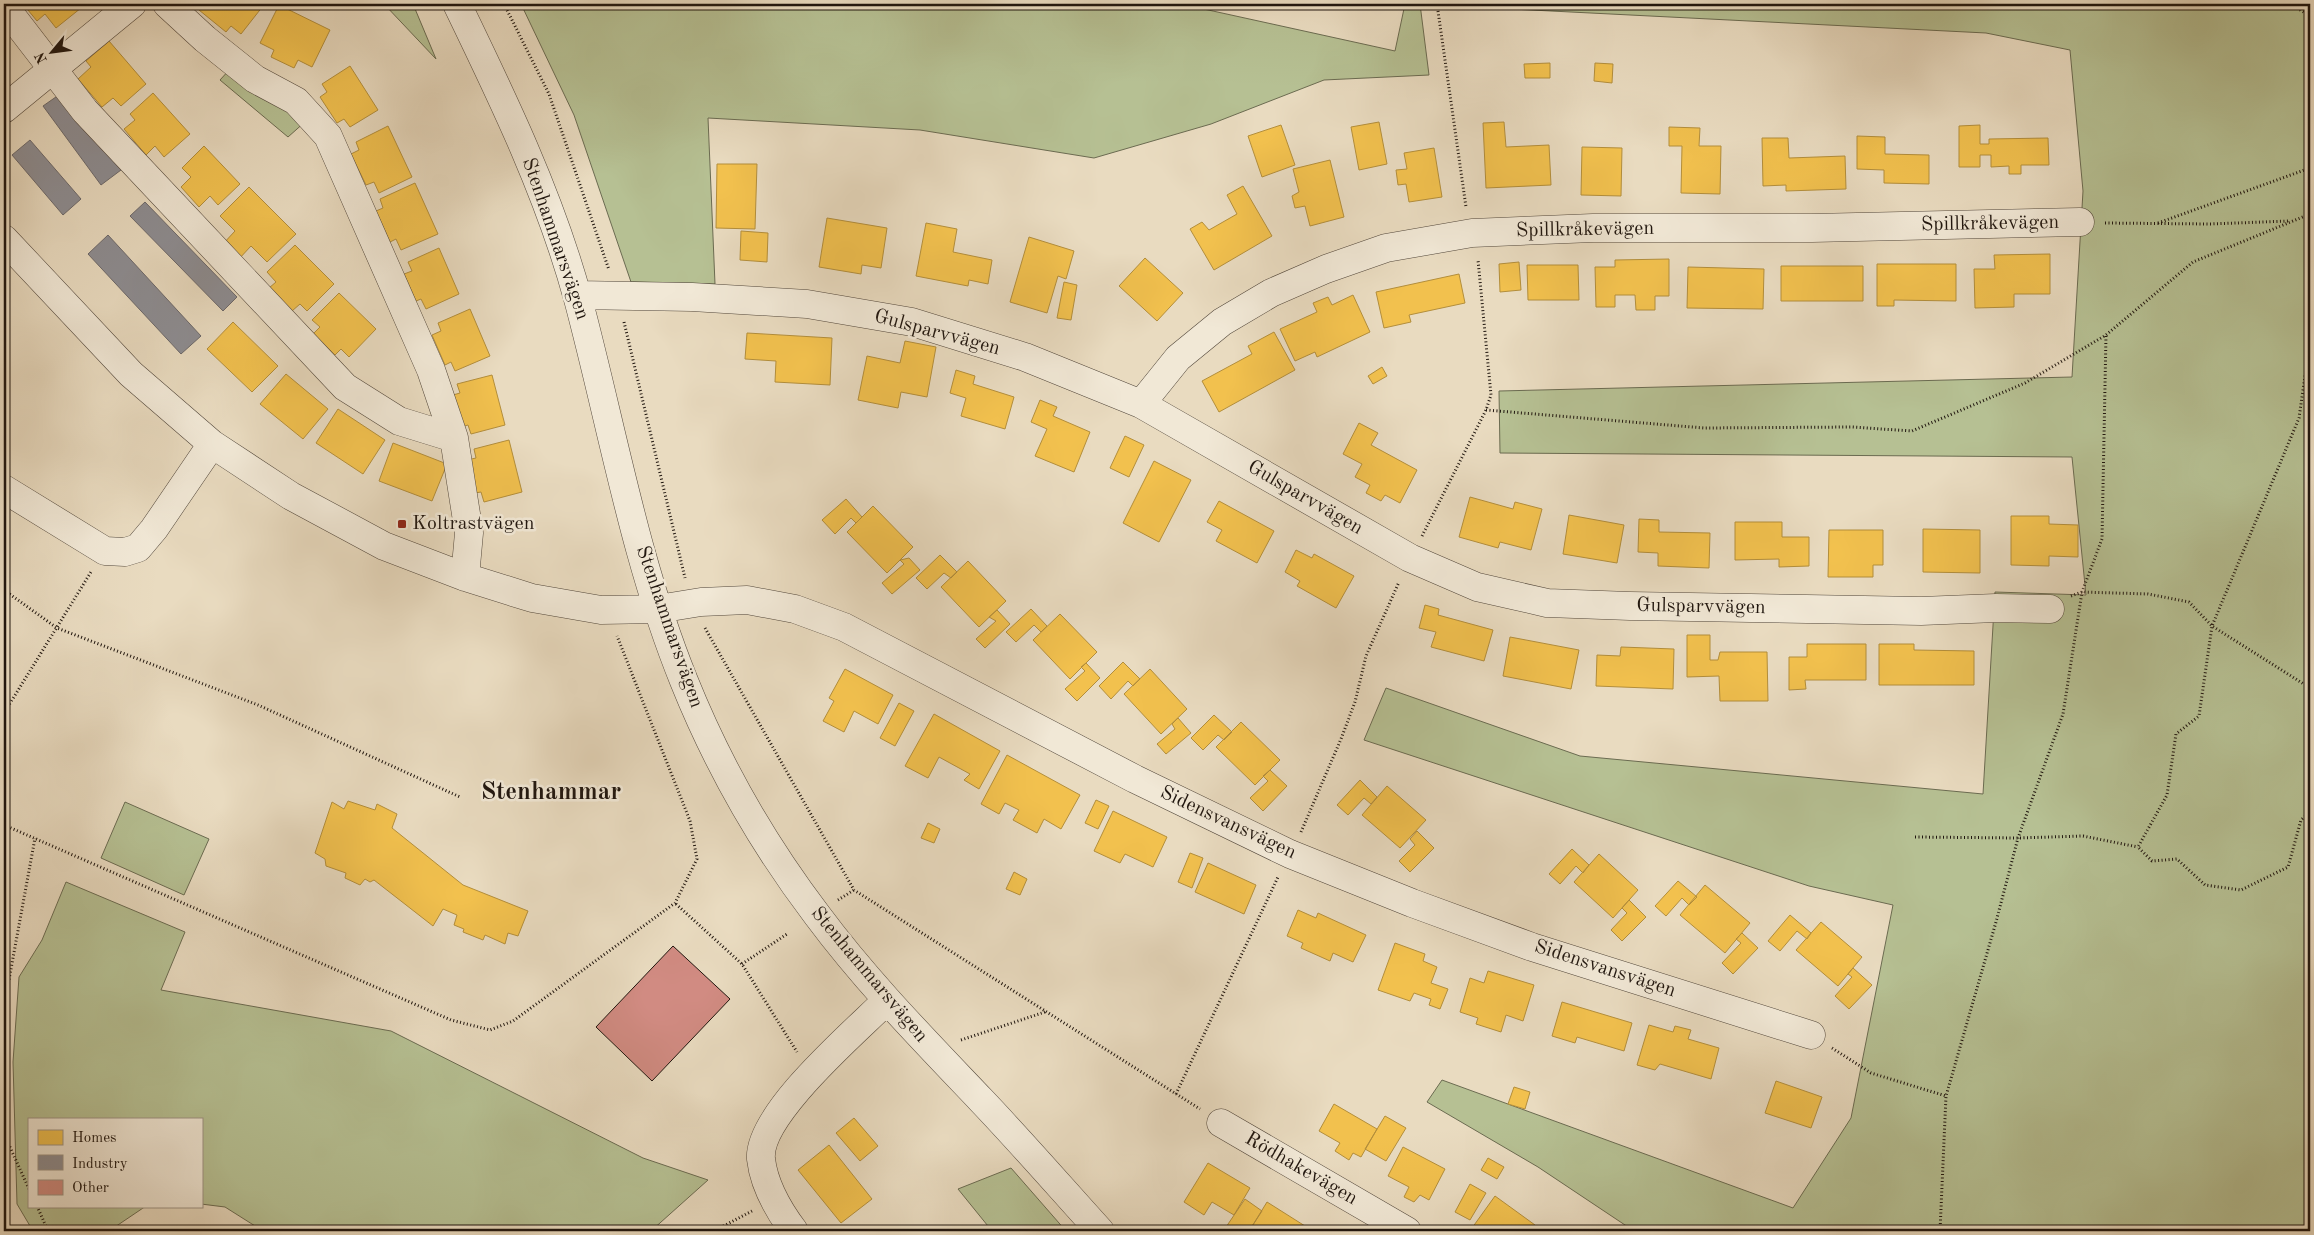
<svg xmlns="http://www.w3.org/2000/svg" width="2314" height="1235" viewBox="0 0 2314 1235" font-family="'Old Standard TT',serif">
	<rect width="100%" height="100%" fill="#e9dbc0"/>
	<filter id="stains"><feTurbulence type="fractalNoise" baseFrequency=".004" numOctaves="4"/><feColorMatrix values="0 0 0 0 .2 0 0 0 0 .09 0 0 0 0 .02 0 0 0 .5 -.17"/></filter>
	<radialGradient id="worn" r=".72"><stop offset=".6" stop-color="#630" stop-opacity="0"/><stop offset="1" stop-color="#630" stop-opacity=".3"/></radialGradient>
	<path fill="#b6c093" stroke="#6b6b51" d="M384,4H413L436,59Z
		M521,4H1181L1395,51L1405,4H1420L1429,75L1324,80L1211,124L1094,158L920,130L708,118L715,284L631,282L574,115Z
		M1452,4H2310V1231H1634L1538,1167L1427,1102L1442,1080L1793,1208L1851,1118L1893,905L1809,886L1364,740L1386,688L1580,756L1983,794L1995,592L2086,595L2072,457L1500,453L1499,391L2072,377L2083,191L2070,50L1986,33L1452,6Z
		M241,57L315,113L288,137L220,80Z
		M125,802L209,839L184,895L101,858Z
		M66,882L185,932L161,990L391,1031L643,1158L708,1180L651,1231H263L225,1207L201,1204V1119H29V1206H146L109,1231H33L17,1204L13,1062L19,977L42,940Z
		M1011,1168L1066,1231H992L958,1189Z"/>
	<path fill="#f2c14e" stroke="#b38e3b" d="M23,4H86L56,28L45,14L37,21Z
		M204,4H261L263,6L241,34L231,26L226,32L199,10Z
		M1271,4H1291L1290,9L1270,6Z
		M279,5L330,30L312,67L298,60L294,68L271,57L274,50L260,43Z
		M109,41L146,84L121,106L113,98L102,107L78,79L91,67L86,61Z
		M1550,63V78H1525L1524,64Z
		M1595,63L1613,64L1612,83L1594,81Z
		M350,66L378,110L350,127L344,119L337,123L320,97L327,92L322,84Z
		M153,93L190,134L164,157L155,146L146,155L124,129L135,120L130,114Z
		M1379,122L1387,164L1359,170L1351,127Z
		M1504,122L1506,147L1549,145L1551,185L1486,188L1483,123Z
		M1281,125L1295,165L1262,177L1248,136Z
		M1980,125V144H1989V139L2048,138L2049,165H2021V174H2009V166L1991,167V155H1980V167H1959V126Z
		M388,126L412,177L379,193L374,182L366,185L351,154L359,150L356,142Z
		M1669,127L1700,128L1699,146H1721L1720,194L1681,193L1682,146H1669Z
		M1857,136L1885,137V154L1929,155V184L1884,183V170L1857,169Z
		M1762,138H1788L1789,158L1845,156L1846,189L1786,191V185L1763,186Z
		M204,146L240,184L218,205L210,196L199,207L181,187L191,177L182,168Z
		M1582,147L1622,148L1621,196L1581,195Z
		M1434,148L1442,197L1409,202L1406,184L1398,185L1396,170L1407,169L1404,153Z
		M1330,160L1344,217L1310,226L1305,206L1295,208L1292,196L1299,192L1293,169Z
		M717,164H757L755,229L716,228Z
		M415,183L438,234L401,250L396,239L390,242L376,211L383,208L380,199Z
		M1243,186L1272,236L1214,270L1190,229L1202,222L1209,230L1237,214L1227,195Z
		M249,187L296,234L267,262L251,246L238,260L222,245L235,231L220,216Z
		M827,218L887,228L881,268L862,265L861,274L819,267Z
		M926,223L957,229L953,252L992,260L988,284L969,280L968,286L916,276Z
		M741,231L768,233L767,262L740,260Z
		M1029,237L1074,251L1066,279L1058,276L1047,313L1010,302Z
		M295,245L334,284L307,311L300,304L292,311L269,288L276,282L267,272Z
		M439,248L459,294L426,309L421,299L416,301L404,274L412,271L408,262Z
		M2050,254V294H2014V307L1975,308L1974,269H1995L1994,255Z
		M1145,258L1183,293L1157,321L1119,286Z
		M1669,259V296H1655V310H1636L1635,295H1615V307H1596L1595,267H1615V260Z
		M1519,262L1521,290L1500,292L1499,264Z
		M1877,264H1956V301L1894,300V306H1877Z
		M1527,265H1578L1579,300H1528Z
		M1781,266H1863V301H1781Z
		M1688,267L1764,269L1763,309L1687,308Z
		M1459,274L1465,303L1409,315L1411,322L1384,328L1376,292Z
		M1064,282L1077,285L1071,320L1057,318Z
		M339,293L376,329L349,357L341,349L335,355L313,334L320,327L312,320Z
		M1353,295L1370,332L1317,357L1315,352L1295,361L1280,329L1317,312L1313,303L1328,297L1332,305Z
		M470,309L490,356L455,371L451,362L445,365L432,335L441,331L438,323Z
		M233,322L278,366L252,392L207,349Z
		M1274,332L1295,370L1219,412L1202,381L1252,354L1248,346Z
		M747,333L832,338L830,385L775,382L776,361L745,359Z
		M905,341L936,347L927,397L901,392L898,408L858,400L867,356L900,363Z
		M1382,367L1387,376L1373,384L1368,376Z
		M956,370L975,376L973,384L1014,397L1005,429L961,416L966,398L950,393Z
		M286,374L328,409L303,439L260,404Z
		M492,375L505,425L471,434L468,425L461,427L453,395L460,393L457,384Z
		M1040,400L1057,407L1053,416L1090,432L1074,472L1035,456L1047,429L1031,422Z
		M338,409L385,440L363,474L316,443Z
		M1359,423L1378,433L1371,445L1417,470L1400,503L1385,495L1381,501L1366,493L1370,485L1355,477L1362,464L1343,454Z
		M1125,436L1144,445L1129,477L1110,468Z
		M509,440L522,492L484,502L481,492L475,493L467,460L476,458L474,449Z
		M393,443L447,464L432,501L379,481Z
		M1154,461L1191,480L1159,542L1123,523Z
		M1470,497L1513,509L1515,502L1542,509L1531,550L1500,542L1498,548L1459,537Z
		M846,499L862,517L856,523L851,518L835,534L822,520Z
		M1219,501L1274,531L1257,563L1216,541L1222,530L1207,522Z
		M873,506L913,547L887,573L847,532Z
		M1569,515L1624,525L1617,563L1563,554Z
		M2011,516H2049V524L2078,525V557L2049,556V566L2011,565Z
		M1639,519L1659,520V532L1710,533L1709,568L1658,566V553L1638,552Z
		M1735,522H1782V537H1809V566L1779,567V559L1735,560Z
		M1923,529L1980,530V573L1923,572Z
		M1829,530H1883V565H1873V577H1828Z
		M1296,550L1312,558L1314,554L1354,576L1336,608L1297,586L1300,581L1285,572Z
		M940,555L957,572L951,578L944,573L927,589L916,578Z
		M909,558L920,570L892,594L882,583L904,564L900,560Z
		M968,561L1006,601L979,627L941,587Z
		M1425,605L1439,609L1438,615L1493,630L1484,661L1431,647L1436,632L1419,628Z
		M1031,609L1047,626L1041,632L1034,625L1016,642L1006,632Z
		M997,610L1010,624L985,648L976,639L996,621L989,617Z
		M1060,614L1097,652L1070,679L1033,640Z
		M1687,635H1710V660H1718L1720,652H1767L1768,701H1720L1719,676L1687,677Z
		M1510,637L1579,650L1571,689L1503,676Z
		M1807,644H1866V680H1805L1806,689L1789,690V657H1807Z
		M1879,644H1914V650L1974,651V685H1879Z
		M1621,647L1674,649L1673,689L1596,686L1597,655L1620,656Z
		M1123,662L1140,679L1133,686L1128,681L1111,699L1099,686Z
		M1086,663L1100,678L1077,701L1065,689L1085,671L1081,667Z
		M845,669L893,695L878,724L854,711L844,732L823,721L834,701L829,698Z
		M1150,669L1187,709L1161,734L1124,694Z
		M899,703L914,711L895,746L880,738Z
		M934,714L1000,751L979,789L964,780L970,774L939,757L928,778L905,766Z
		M1214,715L1232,732L1224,740L1218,735L1203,750L1191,738Z
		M1178,718L1191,733L1166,754L1157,744L1175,729L1172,724Z
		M1241,722L1280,760L1255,785L1216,747Z
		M1007,755L1080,795L1061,829L1044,819L1037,833L1013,820L1019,810L1005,803L999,814L981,804Z
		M1270,770L1287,786L1263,811L1250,798L1268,781L1263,776Z
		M1360,780L1377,797L1371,804L1364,798L1348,815L1337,805Z
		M1387,786L1426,820L1400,848L1362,815Z
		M1096,800L1109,806L1098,829L1085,823Z
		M348,801L375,810L377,804L397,814L392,828L463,885L528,911L518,936L508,933L505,944L485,935L483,940L463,932L464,929L454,925L457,915L443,909L433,926L374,880L370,882L365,879L360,885L345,878L346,873L326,866L325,859L315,853L332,802L344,809Z
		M1113,811L1167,837L1153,867L1125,854L1120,863L1094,851Z
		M928,823L940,829L934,843L921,838Z
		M1417,831L1434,848L1410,872L1399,861L1415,845L1410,839Z
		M1572,849L1589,865L1583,873L1576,866L1560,884L1549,874Z
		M1190,853L1203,858L1192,888L1178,882Z
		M1599,854L1638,890L1613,918L1574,882Z
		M1208,863L1256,885L1244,914L1195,892Z
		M1014,872L1027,879L1020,895L1006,889Z
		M1678,881L1697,897L1689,905L1682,898L1666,916L1655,906Z
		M1705,885L1750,923L1725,953L1680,915Z
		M1629,900L1646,917L1622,941L1611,930L1627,913L1622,908Z
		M1298,910L1316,918L1318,913L1366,935L1353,962L1333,953L1330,961L1301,948L1303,943L1287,936Z
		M1790,915L1811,933L1807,939L1797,931L1780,951L1768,941Z
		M1821,922L1862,957L1838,986L1796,950Z
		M1742,933L1758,948L1733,974L1722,963L1741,943L1736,939Z
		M1395,943L1425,954L1423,961L1437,967L1431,983L1448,989L1440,1009L1429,1005L1431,999L1414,993L1410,1001L1378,990Z
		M1853,968L1872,985L1849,1009L1835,996L1852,977L1848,974Z
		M1488,971L1534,985L1523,1021L1506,1015L1501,1032L1476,1024L1478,1018L1460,1012L1470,978L1484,983Z
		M1562,1002L1632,1023L1624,1051L1577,1037L1575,1043L1552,1036Z
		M1649,1025L1673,1032L1675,1026L1691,1030L1688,1039L1719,1048L1711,1079L1660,1064L1655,1070L1637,1065Z
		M1776,1081L1822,1097L1811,1128L1765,1113Z
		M1514,1087L1530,1092L1525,1109L1508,1104Z
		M1334,1104L1377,1129L1361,1157L1353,1153L1349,1160L1335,1151L1340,1143L1319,1131Z
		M1385,1116L1406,1128L1386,1161L1365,1149Z
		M854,1118L878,1146L860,1161L836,1133Z
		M829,1145L872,1199L841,1223L798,1170Z
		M1403,1147L1445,1169L1429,1200L1420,1195L1414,1202L1404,1197L1409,1187L1388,1176Z
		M1488,1158L1504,1167L1497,1179L1481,1170Z
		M1208,1163L1250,1188L1234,1215L1212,1202L1204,1215L1184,1202Z
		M1470,1184L1486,1193L1470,1220L1455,1212Z
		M1495,1196L1535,1225L1531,1231H1477L1472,1228Z
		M1245,1199L1262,1211L1249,1231H1225L1224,1230Z
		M1267,1202L1305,1226L1303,1231H1256L1251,1228Z"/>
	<path fill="#8d8d92" stroke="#6c696b" d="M63,92L121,170L101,185L43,106Z
		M30,140L81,199L63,215L12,155Z
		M145,202L237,297L223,311L130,216Z
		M108,235L201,336L181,354L88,254Z"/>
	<path fill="#d18b82" stroke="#20160f" d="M673,946L730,999L652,1081L596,1027Z"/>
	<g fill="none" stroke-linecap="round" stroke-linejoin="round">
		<defs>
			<path id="minor" d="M457,4C503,99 550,196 578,299C612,426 634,558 684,681C717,763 763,844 817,915C866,981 924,1040 981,1100C1022,1143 1061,1188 1100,1231
				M4,6L85,111L345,387L399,421L454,438L431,370L328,136L296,101L255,79L205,39L167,4
				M4,109L132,4
				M4,239L131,374L212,444L291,496L384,546L465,577L532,598L601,610L658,609L701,602L747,600L795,609L844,627L1135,779L1290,854L1412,903L1532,947L1811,1035
				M577,295L692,297L807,304L912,322L1025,357L1141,404L1410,558L1477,587L1547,603L1630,606L1921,611L1996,608L2050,609
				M1141,404L1178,358L1222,322L1271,293L1326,269L1386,248L1472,233L1593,228H1812L2080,222
				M454,438L469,533L465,577
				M4,489L105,551L125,552L138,548L154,529L212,444
				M1221,1123L1407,1231
				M794,1231C779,1211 764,1185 761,1159C757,1115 856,1031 886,1001"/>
		</defs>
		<use href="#minor" stroke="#52473b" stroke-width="29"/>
		<path stroke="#20160f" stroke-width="3" stroke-dasharray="1 2.5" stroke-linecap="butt" d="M504,4L549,94L609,270
			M1437,4L1466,207
			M2291,4L2310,16
			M2105,223L2210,224L2289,221
			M2158,223L2310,168
			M624,322L685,578
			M2310,341L2299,418L2212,626L2199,716L2176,734L2167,795L2138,847L2152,861L2177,859L2205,885L2241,890L2288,867L2301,820L2310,812
			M1486,410L1704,428L1852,427L1912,431L2025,383L2106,335L2193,262L2310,214
			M1422,536L1486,410L1491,395L1478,260
			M4,590L57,628L258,705L460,797
			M2071,596L2082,592L2148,594L2189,602L2212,626L2310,688
			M705,628L854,890L1200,1109
			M4,713L91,572
			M4,825L451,1020L490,1030L513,1021L675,903L697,859L690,821L617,636
			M1301,832L1341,739L1355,702L1366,656L1399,582
			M1915,837L2018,838L2083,836L2138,847
			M838,900L854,890
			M676,904L742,964L797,1052
			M742,964L787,934
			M4,1007L35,838
			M961,1040L1045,1012
			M1832,1048L1871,1073L1946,1096
			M1176,1094L1278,877
			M4,1134L29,1189
			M37,1206L48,1231
			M714,1231L752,1211
			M1940,1231L1946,1096L1996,922L2018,838L2063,714L2082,592L2102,539L2106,335"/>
		<use href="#minor" stroke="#f1e8d6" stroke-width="28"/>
	</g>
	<rect fill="#8f2418" stroke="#f1e8d6" stroke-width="2" x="397" y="519" width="10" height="10" rx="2.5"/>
	<g text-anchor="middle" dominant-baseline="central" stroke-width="5" stroke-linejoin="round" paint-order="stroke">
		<g font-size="20" fill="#20160f" stroke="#f1e8d6">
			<text transform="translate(1990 224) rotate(-1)">Spillkråkevägen</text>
			<text transform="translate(1585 230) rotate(-1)">Spillkråkevägen</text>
			<text transform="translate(555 239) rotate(71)">Stenhammarsvägen</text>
			<text transform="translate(937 333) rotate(15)">Gulsparvvägen</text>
			<text transform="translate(1305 498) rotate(30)">Gulsparvvägen</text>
			<text transform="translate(1701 607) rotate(1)">Gulsparvvägen</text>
			<text transform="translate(669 627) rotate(71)">Stenhammarsvägen</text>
			<text transform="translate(1228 823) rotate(25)">Sidensvansvägen</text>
			<text transform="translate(1605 969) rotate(18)">Sidensvansvägen</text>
			<text transform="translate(869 975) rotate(50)">Stenhammarsvägen</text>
			<text transform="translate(1301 1169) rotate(30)">Rödhakevägen</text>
		</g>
		<g font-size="20" fill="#20160f" stroke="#f1e8d6" text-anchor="start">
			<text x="412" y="524">Koltrastvägen</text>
		</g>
		<g font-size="25" font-weight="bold" fill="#20160f" stroke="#f1e8d6">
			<text x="551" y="792">Stenhammar</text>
		</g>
	</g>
	<rect width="2314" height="1235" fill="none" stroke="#e9dbc0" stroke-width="20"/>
	<rect x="5" y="5" width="2304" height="1225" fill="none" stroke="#20160f" stroke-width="2.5"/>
	<rect x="10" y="10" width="2294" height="1215" fill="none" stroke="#20160f"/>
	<rect x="28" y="1118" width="175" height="90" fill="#f1e8d6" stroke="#9d9486"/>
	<rect x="38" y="1130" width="25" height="15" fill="#f2c14e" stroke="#9d9486"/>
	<text x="72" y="1142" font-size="15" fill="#20160f">Homes</text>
	<rect x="38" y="1155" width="25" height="15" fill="#8d8d92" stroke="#9d9486"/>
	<text x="72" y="1168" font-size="15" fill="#20160f">Industry</text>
	<rect x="38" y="1180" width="25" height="15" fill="#d18b82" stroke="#9d9486"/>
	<text x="72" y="1192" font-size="15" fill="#20160f">Other</text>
	<g transform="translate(52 52) rotate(241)" stroke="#f1e8d6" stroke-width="4" paint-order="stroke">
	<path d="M0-4L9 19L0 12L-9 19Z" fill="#20160f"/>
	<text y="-8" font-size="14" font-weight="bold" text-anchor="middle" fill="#20160f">N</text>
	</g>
	<rect width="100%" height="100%" filter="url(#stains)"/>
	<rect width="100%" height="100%" fill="url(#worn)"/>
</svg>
